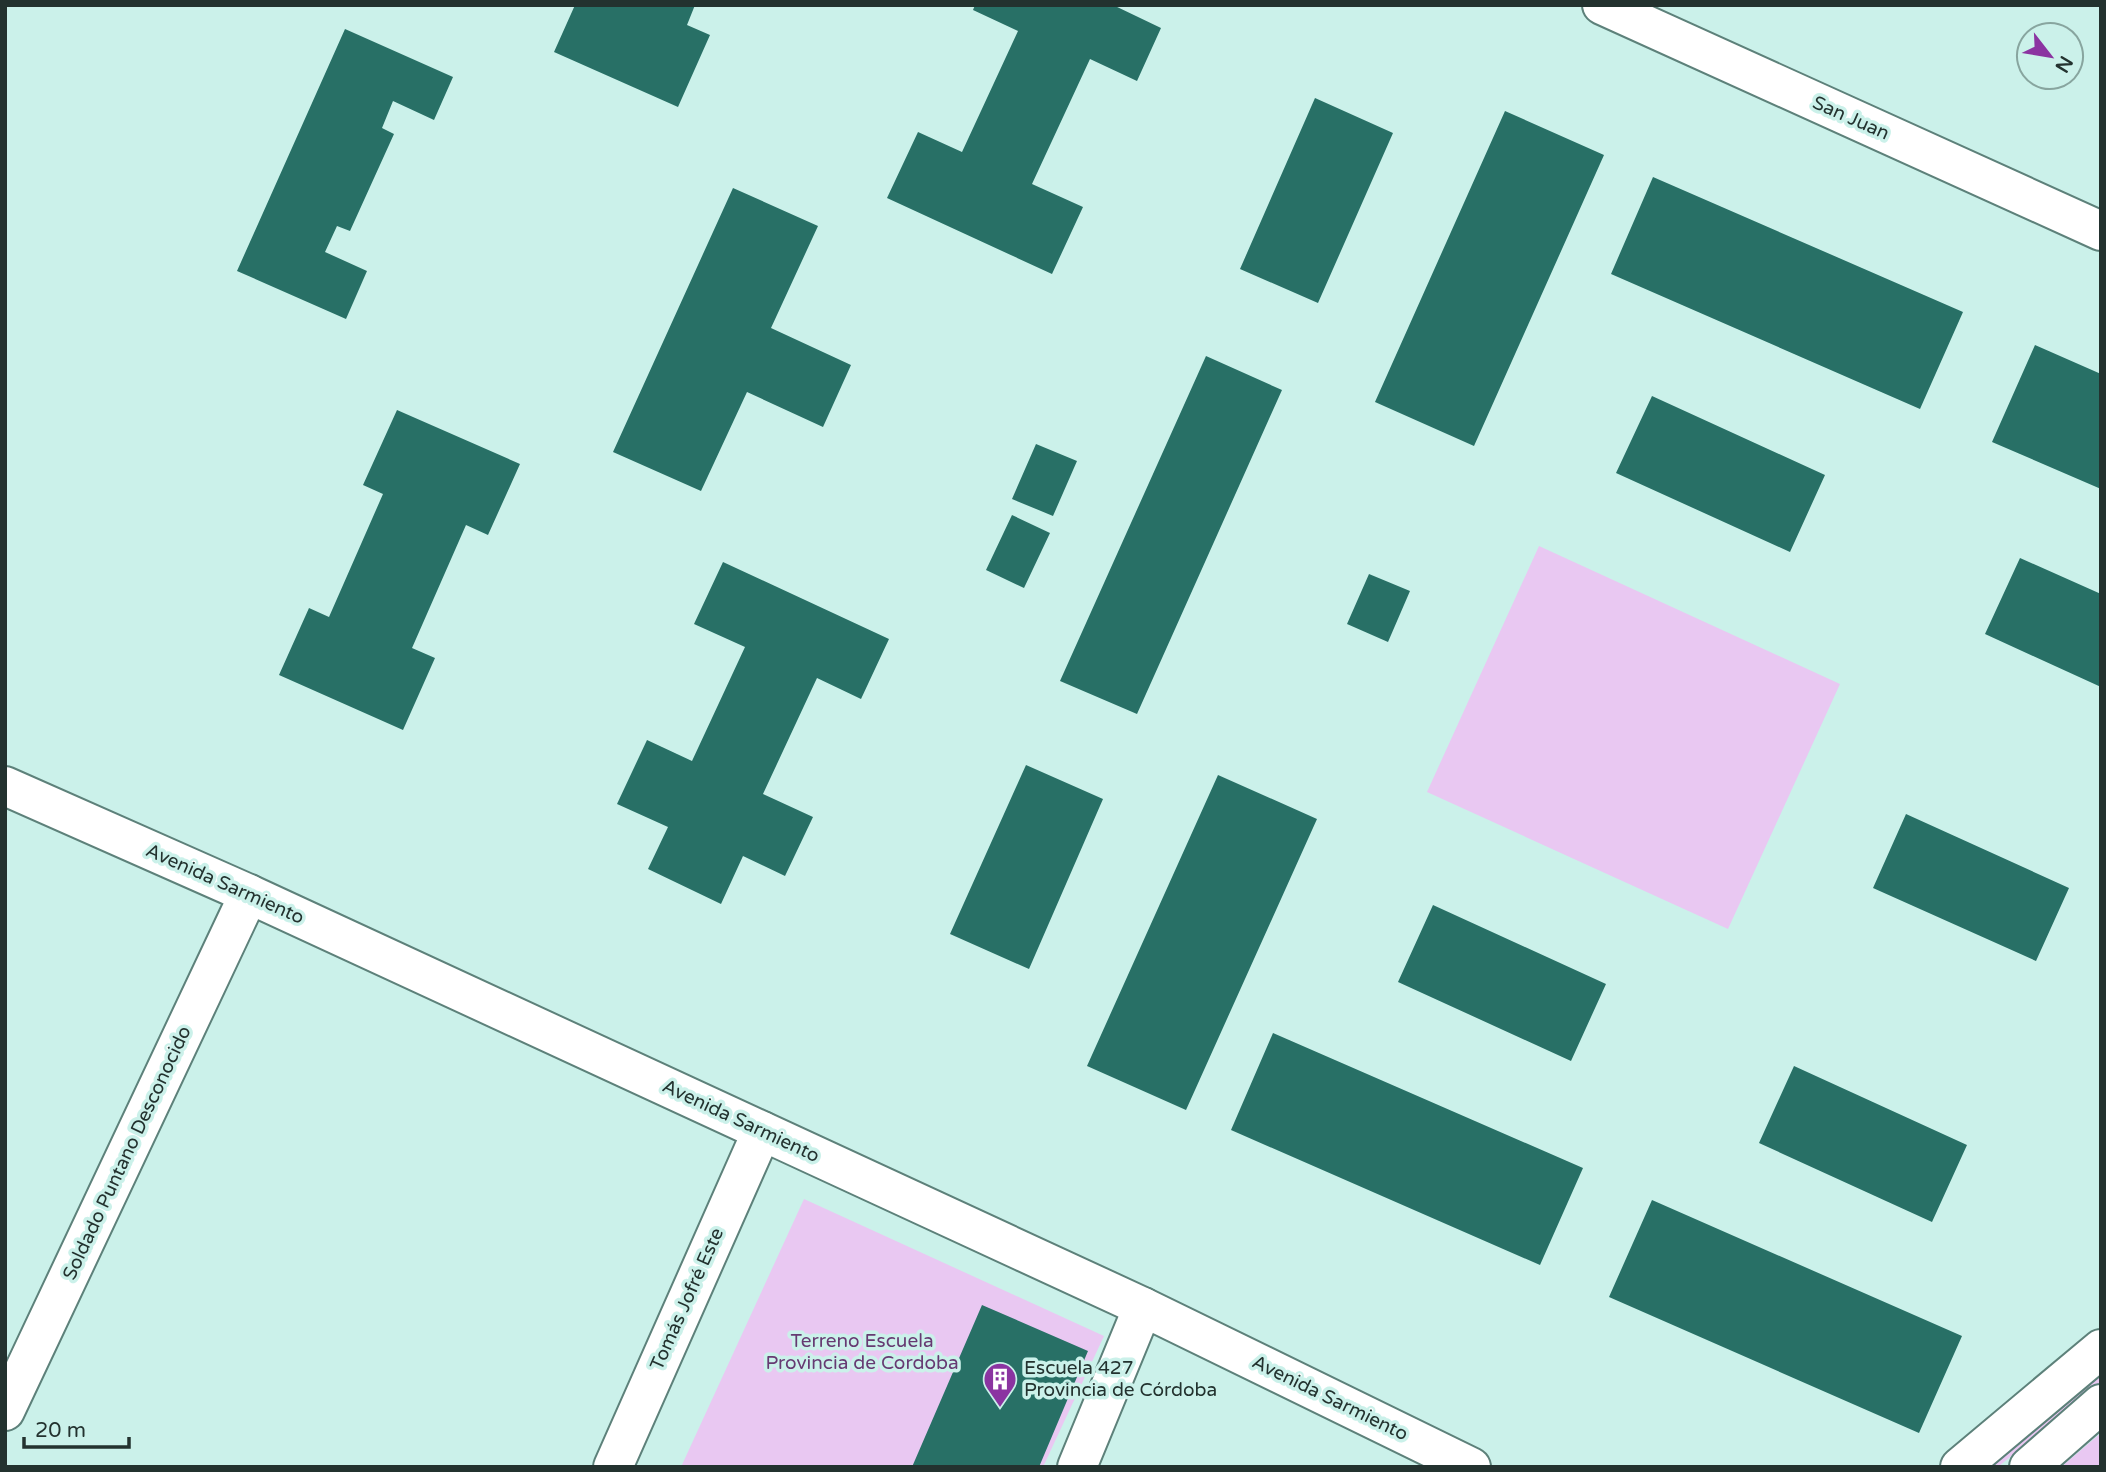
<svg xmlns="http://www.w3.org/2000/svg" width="2106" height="1472" viewBox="0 0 2106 1472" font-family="'Varela Round',sans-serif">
	<rect width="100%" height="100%" fill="#cbf1ea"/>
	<path fill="#e9c8f2" d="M1539,546L1840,684L1728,929L1427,792Z
		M804,1199L1104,1336L1043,1467H681Z
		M2101,1370V1381L1998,1467H1983Z
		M2101,1433V1467H2061Z"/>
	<path fill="#287066" d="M575,5H695L687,25L710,35L678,107L554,52Z
		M975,5H1113L1161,28L1137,81L1090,59L1032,184L1083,207L1052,274L887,198L918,132L962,152L1018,31L973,10Z
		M345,29L453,77L434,120L393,101L382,128L394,134L350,231L337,226L325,252L367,271L346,319L237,271Z
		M1315,98L1393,133L1318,303L1240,269Z
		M1505,111L1604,155L1474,446L1375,402Z
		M1653,177L1963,312L1920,409L1611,274Z
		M733,188L818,226L771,328L851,365L823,427L747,392L701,491L613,452Z
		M2035,345L2101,374V489L1992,442Z
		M1206,356L1282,390L1137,714L1060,681Z
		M1652,396L1825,475L1790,552L1616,473Z
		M397,410L520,464L488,535L466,525L412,648L435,658L403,730L279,675L309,608L329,617L383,494L363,485Z
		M1036,444L1077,461L1053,516L1012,499Z
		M1012,515L1050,533L1024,588L986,570Z
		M2020,558L2101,594V687L1985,634Z
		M723,562L889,639L861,699L817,678L763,794L813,817L785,876L743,856L721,904L648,869L668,827L617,804L647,740L692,761L745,647L694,624Z
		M1369,574L1410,591L1388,642L1347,624Z
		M1026,765L1103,799L1029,969L950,934Z
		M1218,775L1317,819L1186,1110L1087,1066Z
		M1906,814L2069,888L2036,961L1873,888Z
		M1433,905L1606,984L1571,1061L1398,982Z
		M1273,1033L1583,1168L1540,1265L1231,1130Z
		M1794,1066L1967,1145L1932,1222L1759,1143Z
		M1652,1200L1962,1336L1919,1433L1609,1297Z
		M982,1305L1088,1351L1039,1467H912Z"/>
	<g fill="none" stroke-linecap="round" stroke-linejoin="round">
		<defs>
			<path id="street" d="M1602,5L2101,231
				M5,1411L249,894
				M613,1467L762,1131
				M1077,1467L1143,1307"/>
			<path id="secondary" d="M5,786L249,894L1143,1307L1471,1467
				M1960,1467L2101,1349
				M2029,1467L2101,1404"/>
		</defs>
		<use href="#street" stroke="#5d817a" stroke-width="42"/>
		<use href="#secondary" stroke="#5d817a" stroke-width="42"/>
		<use href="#street" stroke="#fff" stroke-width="38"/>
		<use href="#secondary" stroke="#fff" stroke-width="38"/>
	</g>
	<defs>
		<symbol id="building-pin" viewBox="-11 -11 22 30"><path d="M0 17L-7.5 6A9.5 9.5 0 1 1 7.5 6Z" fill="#8b34a1" stroke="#cbf1ea"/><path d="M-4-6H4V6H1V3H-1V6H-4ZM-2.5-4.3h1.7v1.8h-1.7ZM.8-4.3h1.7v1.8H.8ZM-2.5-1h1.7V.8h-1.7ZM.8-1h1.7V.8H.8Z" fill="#fff"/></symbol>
	</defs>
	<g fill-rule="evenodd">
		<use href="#building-pin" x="981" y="1360" width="38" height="52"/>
	</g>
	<g text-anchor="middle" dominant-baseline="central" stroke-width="7" stroke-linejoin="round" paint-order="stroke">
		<g font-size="19" fill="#23322f" stroke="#cbf1ea">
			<text transform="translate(1851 118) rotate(24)">San Juan</text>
			<text transform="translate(225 884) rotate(24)">Avenida Sarmiento</text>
			<text transform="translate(741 1121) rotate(25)">Avenida Sarmiento</text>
			<text transform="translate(127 1153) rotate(-65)">Soldado Puntano Desconocido</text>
			<text transform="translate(687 1299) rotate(-66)">Tomás Jofré Este</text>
			<text transform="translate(1330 1398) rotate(26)">Avenida Sarmiento</text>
		</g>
		<g font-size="19" fill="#663a72" stroke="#cbf1ea">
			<text x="862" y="1341">Terreno Escuela<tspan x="862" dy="22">Provincia de Cordoba</tspan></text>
		</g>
		<g font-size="19" fill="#23322f" stroke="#cbf1ea" text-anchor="start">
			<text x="1024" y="1368">Escuela 427<tspan x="1024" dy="22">Provincia de Córdoba</tspan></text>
		</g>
	</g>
	<rect width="2106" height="1472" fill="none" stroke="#23322f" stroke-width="14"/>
	<g transform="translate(2050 56) rotate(121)"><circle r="33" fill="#cbf1ea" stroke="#88a59f" stroke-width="2"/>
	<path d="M0-5L12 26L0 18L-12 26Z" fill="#8b34a1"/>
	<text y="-10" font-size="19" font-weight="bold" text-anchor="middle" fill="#23322f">N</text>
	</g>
	<path d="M24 1437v10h105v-10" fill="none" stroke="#23322f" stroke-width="3.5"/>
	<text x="35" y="1437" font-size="21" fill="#23322f" stroke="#cbf1ea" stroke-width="5" paint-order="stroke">20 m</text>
</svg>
